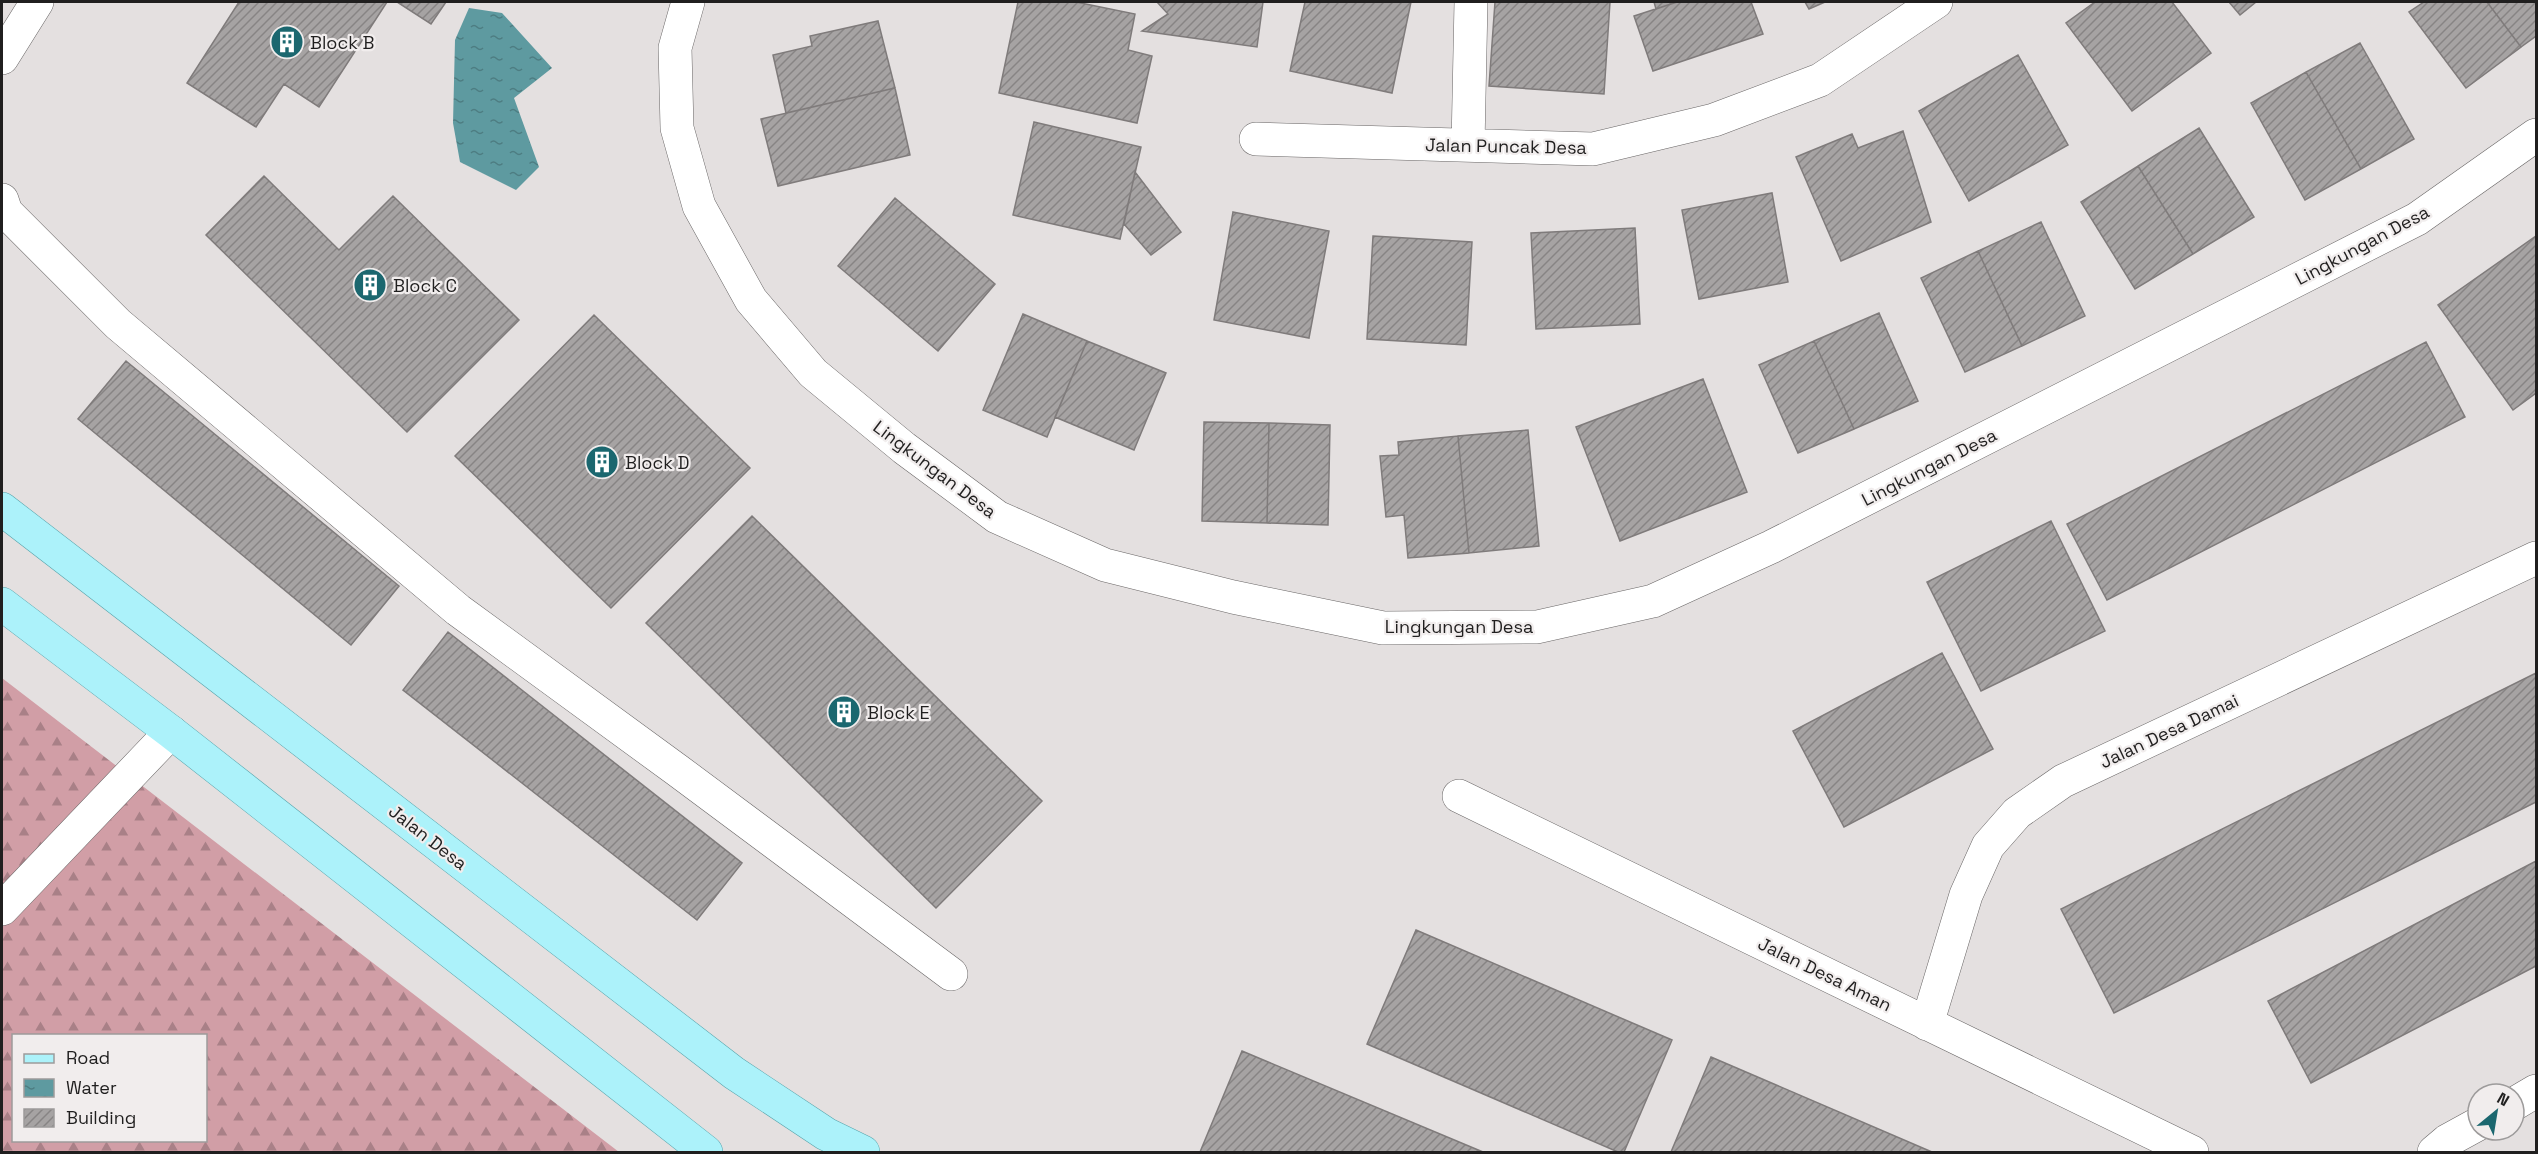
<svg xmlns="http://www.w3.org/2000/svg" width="2538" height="1154" viewBox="0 0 2538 1154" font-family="'Space Grotesk',sans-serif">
	<defs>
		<pattern id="forest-firs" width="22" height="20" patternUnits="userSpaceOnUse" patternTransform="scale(1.5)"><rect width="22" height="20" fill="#d19ea6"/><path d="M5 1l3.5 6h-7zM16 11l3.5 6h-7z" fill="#a98087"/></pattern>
		<pattern id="water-ripples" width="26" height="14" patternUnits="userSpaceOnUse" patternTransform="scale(1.5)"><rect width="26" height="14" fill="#5e9aa0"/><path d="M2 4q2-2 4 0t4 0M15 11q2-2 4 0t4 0" fill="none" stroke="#4d7d82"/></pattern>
		<pattern id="building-hatch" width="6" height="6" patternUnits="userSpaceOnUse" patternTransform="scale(1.5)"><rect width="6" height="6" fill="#a6a3a3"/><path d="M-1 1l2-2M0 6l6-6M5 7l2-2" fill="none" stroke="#878484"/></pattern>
	</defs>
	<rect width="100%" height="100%" fill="#e4e0e0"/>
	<path fill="url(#forest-firs)" fill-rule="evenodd" d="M2,678L619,1152H2ZM14,1036H206V1140H14Z"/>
	<path fill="url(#water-ripples)" d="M469,8L502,13L552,68L514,98L539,167L516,190L460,162L453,123L455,40Z"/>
	<path fill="url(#building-hatch)" stroke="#7f7b7b" stroke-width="1.5" d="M239,2H387L319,107L284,84L256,127L187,83Z
		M397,2H446L431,24Z
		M1018,2H1076L1135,14L1128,50L1152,56L1137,123L999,93Z
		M1157,2H1263L1257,47L1142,31L1168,14Z
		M1305,2H1411L1392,93L1290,71Z
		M1495,2H1610L1604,94L1489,86Z
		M1654,2H1677L1656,9Z
		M1677,2H1751L1763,34L1653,71L1634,16Z
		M1805,2H1825L1809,9Z
		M2095,2H2172L2211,53L2132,111L2066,23Z
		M2229,2H2256L2240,15Z
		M2424,2H2487L2521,47L2466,88L2409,12Z
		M2487,2H2536V36L2521,47Z
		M878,21L895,88L786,113L773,55L812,46L810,36Z
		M2360,43L2414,139L2361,169L2306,72Z
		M2018,55L2068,145L1969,201L1919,111Z
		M2306,72L2361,169L2305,200L2251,103Z
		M895,88L910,155L778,186L761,119Z
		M1034,122L1141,147L1120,239L1013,215Z
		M2199,128L2254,217L2193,254L2138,166Z
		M1903,131L1931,222L1841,261L1796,157L1852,134L1858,148Z
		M2138,166L2193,254L2135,289L2081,202Z
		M1135,172L1181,232L1151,255L1124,224Z
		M264,176L339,250L393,196L519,320L407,432L206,235Z
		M1772,193L1788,282L1699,299L1682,210Z
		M895,198L995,284L938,351L838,266Z
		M1233,212L1329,231L1309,338L1214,320Z
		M2041,222L2085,316L2022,346L1978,251Z
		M1635,228L1640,324L1536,329L1531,233Z
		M1373,236L1472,242L1466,345L1367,339Z
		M2536,236V393L2513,410L2438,305Z
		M1978,251L2022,346L1965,372L1921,278Z
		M1879,313L1918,401L1854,429L1814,341Z
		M1023,314L1087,341L1047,437L983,410Z
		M594,315L750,468L611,608L455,456Z
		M1087,341L1166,373L1134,450L1055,417Z
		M1814,341L1854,429L1798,453L1759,365Z
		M2426,342L2465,417L2107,600L2067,524Z
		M126,361L399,586L351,645L78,419Z
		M1703,379L1747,492L1620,541L1576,427Z
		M1204,422L1269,423L1267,523L1202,521Z
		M1269,423L1330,425L1328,525L1267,523Z
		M1528,430L1539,546L1469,553L1458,436Z
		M1458,436L1469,553L1408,558L1404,515L1386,517L1380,456L1399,455L1398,442Z
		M752,516L1042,801L936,908L646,623Z
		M2051,521L2105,631L1981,691L1927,582Z
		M448,632L742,863L697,920L403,690Z
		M1942,653L1993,749L1844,827L1793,731Z
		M2536,673V802L2114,1013L2061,909Z
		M2536,861V966L2311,1083L2268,1001Z
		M1416,930L1672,1040L1624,1152H1618L1367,1044Z
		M1242,1051L1483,1152H1200Z
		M1711,1057L1932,1152H1671Z"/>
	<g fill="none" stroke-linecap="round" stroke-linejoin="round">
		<defs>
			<path id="minor" d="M688,2L675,48L677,128L699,206L751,300L813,373L904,448L997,517L1105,565L1233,597L1383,628L1537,627L1653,601L1771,547L2417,219L2536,135
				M2,58L37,2
				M1256,139L1593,149L1714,120L1820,80L1936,2
				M1468,145L1471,2
				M2,200L6,212L118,324L458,610L677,770L951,974
				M1459,796L2192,1152
				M2,909L171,732
				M1927,1024L1966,895L1988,846L2017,813L2063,781L2536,558
				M2514,1104L2536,1091
				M2434,1152L2447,1141L2478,1124"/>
			<path id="major" d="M2,509L734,1073L826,1134L863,1152
				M2,604L171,732L706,1152"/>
		</defs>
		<use href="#minor" stroke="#696666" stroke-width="34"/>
		<use href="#major" stroke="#57a3ab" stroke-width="34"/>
		<use href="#minor" stroke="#fff" stroke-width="33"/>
		<use href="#major" stroke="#acf2fa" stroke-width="33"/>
	</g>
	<defs>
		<symbol id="building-disc" viewBox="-11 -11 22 22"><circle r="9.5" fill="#1b676f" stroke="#f1eded"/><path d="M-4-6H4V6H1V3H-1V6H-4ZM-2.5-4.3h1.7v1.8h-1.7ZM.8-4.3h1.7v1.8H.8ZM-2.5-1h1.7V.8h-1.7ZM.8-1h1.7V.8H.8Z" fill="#fff"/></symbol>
	</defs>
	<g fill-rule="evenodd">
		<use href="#building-disc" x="268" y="23" width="38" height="38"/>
		<use href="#building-disc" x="351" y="266" width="38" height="38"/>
		<use href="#building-disc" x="583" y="443" width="38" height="38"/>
		<use href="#building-disc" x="825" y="693" width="38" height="38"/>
	</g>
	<g text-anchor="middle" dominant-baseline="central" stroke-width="4.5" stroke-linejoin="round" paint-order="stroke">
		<g font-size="18" fill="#201f1f" stroke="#f1eded" text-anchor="start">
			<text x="310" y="42">Block B</text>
			<text x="393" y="285">Block C</text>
			<text x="625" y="462">Block D</text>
			<text x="867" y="712">Block E</text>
		</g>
		<g font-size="18" fill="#201f1f" stroke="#f1eded">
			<text transform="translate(1506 146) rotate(1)">Jalan Puncak Desa</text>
			<text transform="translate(2362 245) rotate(-28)">Lingkungan Desa</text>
			<text transform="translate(1929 467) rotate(-27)">Lingkungan Desa</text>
			<text transform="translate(935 469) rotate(37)">Lingkungan Desa</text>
			<text x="1459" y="626">Lingkungan Desa</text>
			<text transform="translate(2169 731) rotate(-25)">Jalan Desa Damai</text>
			<text transform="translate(428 837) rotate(38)">Jalan Desa</text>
			<text transform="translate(1825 974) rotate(26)">Jalan Desa Aman</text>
		</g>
	</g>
	<rect width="2538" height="1154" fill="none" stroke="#201f1f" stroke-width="6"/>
	<rect x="12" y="1034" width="195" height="108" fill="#f1eded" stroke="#9d9b9b" stroke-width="1.5"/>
	<rect x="24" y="1054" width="30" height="9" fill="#acf2fa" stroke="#9d9b9b" stroke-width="1.5"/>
	<text x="66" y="1064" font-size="18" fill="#201f1f">Road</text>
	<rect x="24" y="1079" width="30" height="18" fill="url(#water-ripples)" stroke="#9d9b9b" stroke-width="1.5"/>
	<text x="66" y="1094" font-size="18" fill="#201f1f">Water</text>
	<rect x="24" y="1109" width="30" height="18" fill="url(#building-hatch)" stroke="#9d9b9b" stroke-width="1.5"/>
	<text x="66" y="1124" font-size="18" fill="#201f1f">Building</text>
	<g transform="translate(2496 1112) rotate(30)"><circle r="28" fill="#f1eded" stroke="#9d9b9b" stroke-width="1.5"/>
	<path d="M0-4.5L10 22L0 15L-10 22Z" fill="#1b676f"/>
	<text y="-9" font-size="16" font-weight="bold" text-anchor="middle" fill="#201f1f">N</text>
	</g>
</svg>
